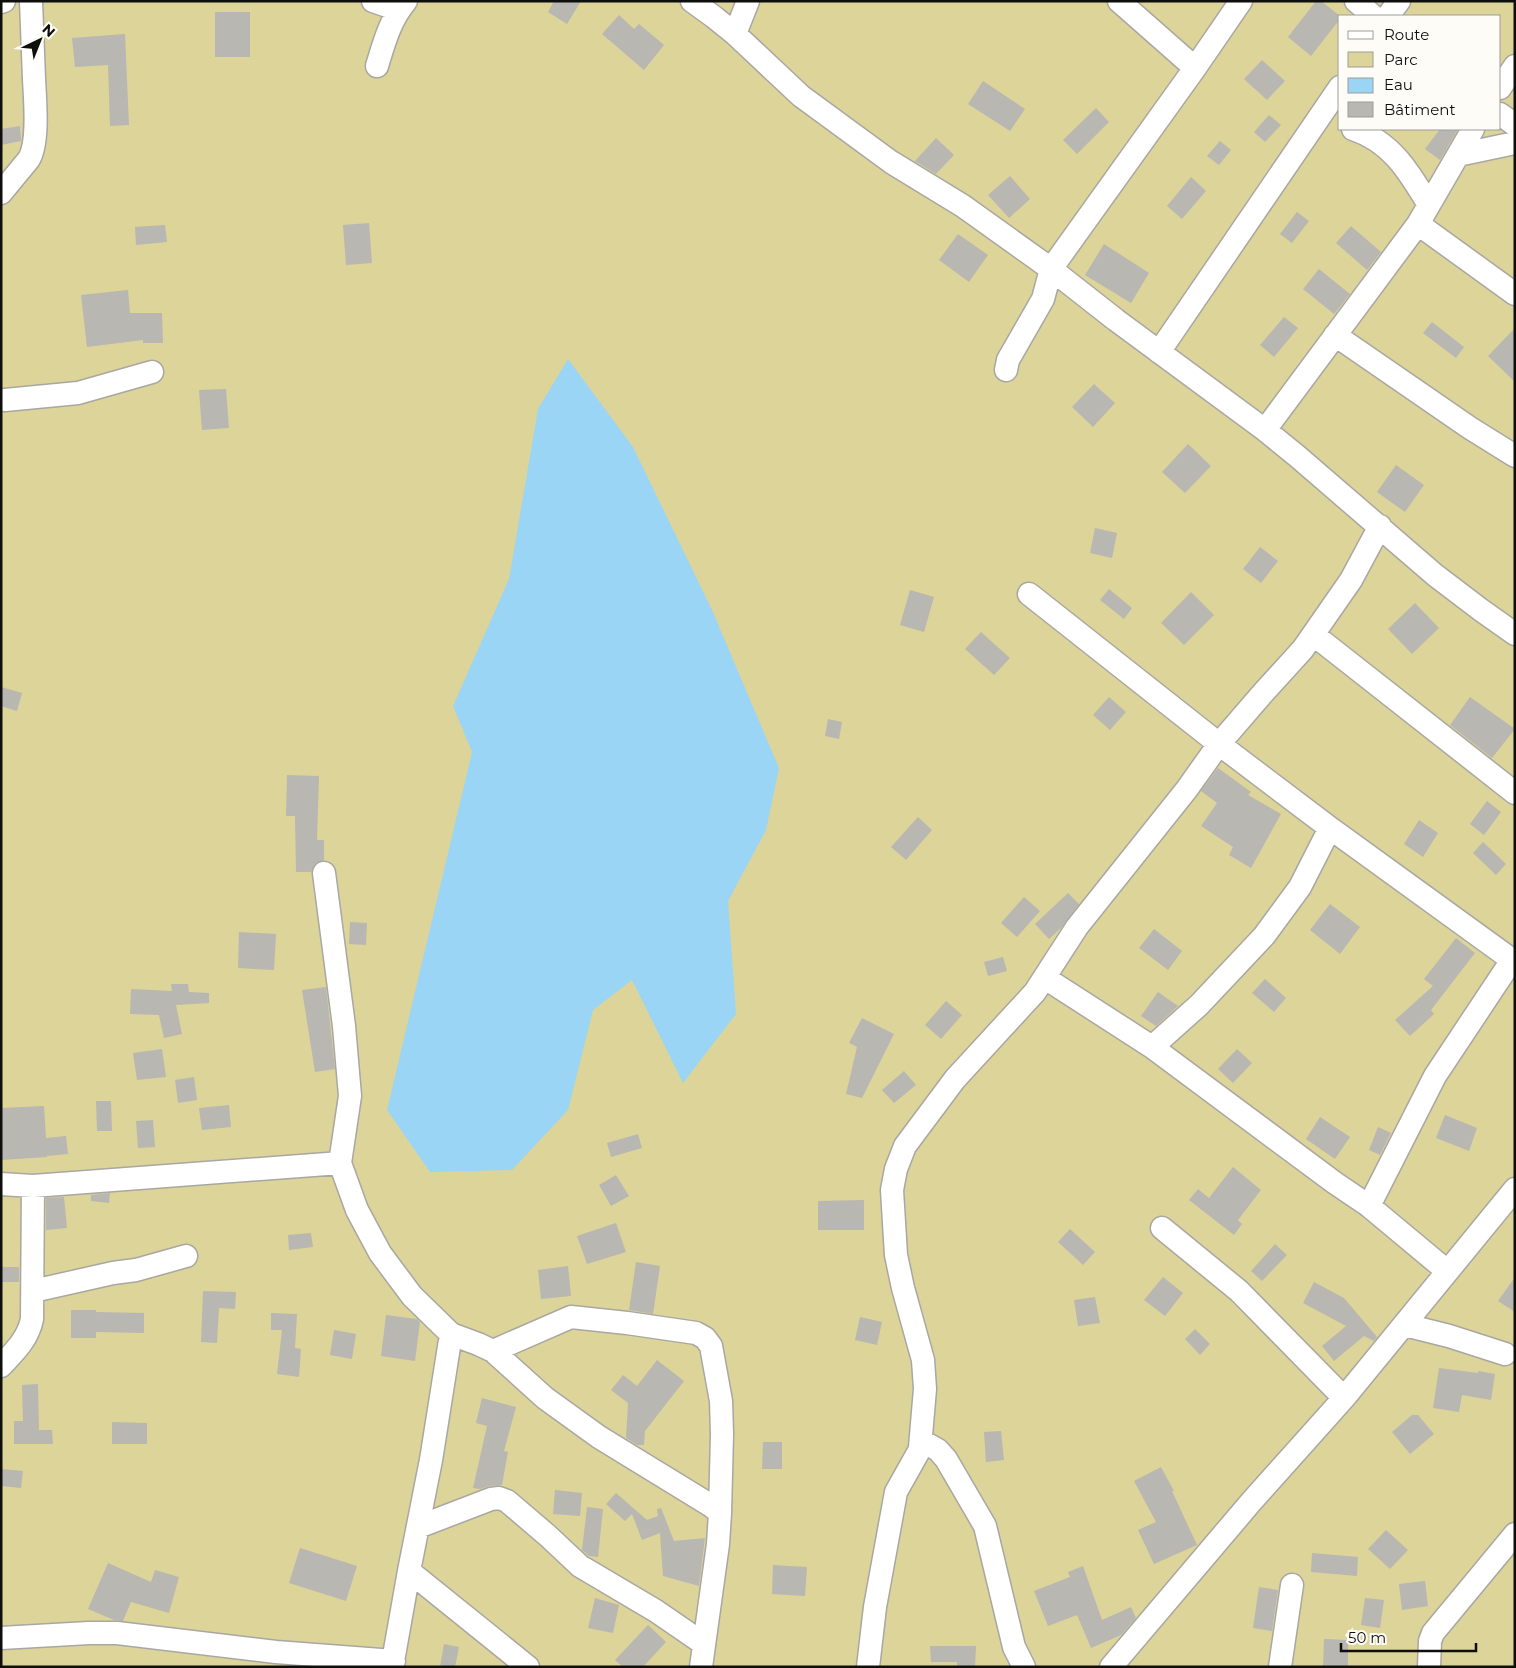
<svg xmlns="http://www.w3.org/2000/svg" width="1516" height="1668" viewBox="0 0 1516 1668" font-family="Montserrat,sans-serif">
	<rect width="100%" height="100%" fill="#efefe9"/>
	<path fill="#dcd499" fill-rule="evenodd" d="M1,1H1515V1667H1ZM1340,16H1500V129H1340Z"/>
	<path fill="#9bd5f5" d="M568,359L633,447L712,610L779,768L766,830L728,901L736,1014L683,1083L632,980L593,1010L568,1110L512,1170L430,1172L387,1110L472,752L453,706L509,579L538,409Z"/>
	<path fill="#b8b7b2" d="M554,1H581L567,24L548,12Z
		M1316,1H1321L1340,16V19L1311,56L1288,37Z
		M215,12H250V57H215Z
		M619,15L634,29L639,24L664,45L644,70L602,34Z
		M125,34L129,125L110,126L108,65L75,67L72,38Z
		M1262,60L1285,81L1267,100L1244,79Z
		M983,81L1025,109L1010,131L968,104Z
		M1096,108L1109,122L1077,154L1063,140Z
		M1269,115L1281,125L1265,142L1254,132Z
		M20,126L21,141L1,145V129Z
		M1440,129H1458L1440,160L1425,149Z
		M936,138L954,155L936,174L915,161Z
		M1220,141L1231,150L1219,165L1207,156Z
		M1010,176L1030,199L1009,218L988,195Z
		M1191,177L1206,191L1182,219L1167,206Z
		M1297,212L1309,221L1292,243L1280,234Z
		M369,223L372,263L346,265L343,225Z
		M165,225L167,242L136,245L135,227Z
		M1351,226L1381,252L1367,270L1336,243Z
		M958,234L988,255L969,282L939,260Z
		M1104,244L1149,273L1131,303L1085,275Z
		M1319,269L1350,294L1334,314L1303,289Z
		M128,290L130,313H162L163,343H143V340L87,347L81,295Z
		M1284,317L1298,328L1274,357L1260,345Z
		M1432,322L1464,347L1456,358L1423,333Z
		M1515,328V382L1488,356Z
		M1094,384L1115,403L1093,427L1072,407Z
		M226,389L229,428L202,430L199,390Z
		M1188,444L1211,466L1185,493L1162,472Z
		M1396,465L1424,485L1405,512L1377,492Z
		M1095,528L1117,533L1112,558L1090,553Z
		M1260,547L1278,561L1261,583L1243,569Z
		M1109,589L1132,608L1124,619L1100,600Z
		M910,590L934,597L924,632L900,625Z
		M1191,592L1214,615L1184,645L1161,623Z
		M1415,603L1439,628L1412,654L1388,629Z
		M981,632L1010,658L994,675L965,649Z
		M1,687L22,693L17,711L1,706Z
		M1109,697L1126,712L1110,730L1093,715Z
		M1470,697L1515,729L1492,758L1450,725Z
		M828,719L842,722L839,739L825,736Z
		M1218,768L1251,792L1248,795L1281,814L1251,868L1229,855L1233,847L1201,826L1217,803L1201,791Z
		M287,775L319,776L317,840H324V860L316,863L311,872H296L295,816H286Z
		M1487,801L1501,812L1484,835L1470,824Z
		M918,817L932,830L906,860L891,847Z
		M1419,820L1438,833L1423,857L1404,844Z
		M1483,842L1506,864L1496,875L1473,853Z
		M1068,893L1079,904L1062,927L1049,939L1035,924Z
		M1024,897L1040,911L1017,937L1001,923Z
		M1330,904L1360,927L1340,954L1310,930Z
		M350,922L367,923L366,945L349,944Z
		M1154,929L1182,951L1168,970L1139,948Z
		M239,932L276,934L274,970L238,968Z
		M1456,938L1475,953L1431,1010L1434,1014L1410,1036L1395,1020L1433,986L1424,979Z
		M1003,957L1007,971L988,976L984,962Z
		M1265,979L1286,998L1274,1012L1252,993Z
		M171,984H188L189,992L209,993V1003L176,1005L182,1034L164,1038L159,1015L130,1014L131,989L172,991Z
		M326,987L335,1069L315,1072L302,990Z
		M1158,992L1178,1006L1156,1026L1141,1016Z
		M946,1001L962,1015L941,1039L925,1025Z
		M862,1018L894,1034L862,1098L846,1094L857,1047L849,1043Z
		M162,1049L166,1077L137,1080L133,1053Z
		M1237,1049L1252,1063L1233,1083L1218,1069Z
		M904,1071L916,1085L894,1103L882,1090Z
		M194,1077L197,1100L178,1103L175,1080Z
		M96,1101H111L112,1131H97Z
		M229,1105L231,1127L202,1130L199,1108Z
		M44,1106L46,1138L66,1136L68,1154L47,1156V1157L1,1160V1108Z
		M1445,1115L1477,1128L1469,1151L1436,1138Z
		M1320,1117L1350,1137L1335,1159L1306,1139Z
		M153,1120L155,1147L138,1148L136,1121Z
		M1378,1127L1391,1133L1380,1155L1369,1150Z
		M638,1134L642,1148L611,1157L607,1143Z
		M1233,1167L1261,1190L1238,1220L1242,1224L1234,1235L1189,1200L1198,1189L1209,1198Z
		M616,1175L629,1196L611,1206L599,1185Z
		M110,1193L109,1203L91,1201V1195Z
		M64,1197L67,1228L46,1230V1198Z
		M864,1200V1230H818V1201Z
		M616,1223L626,1252L587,1264L577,1236Z
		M1070,1229L1095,1252L1083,1265L1058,1242Z
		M311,1233L313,1247L289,1250L288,1235Z
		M1275,1244L1287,1255L1262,1281L1251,1271Z
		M636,1262L660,1266L653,1314L629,1310Z
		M568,1266L571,1296L541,1299L538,1270Z
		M1,1267H19V1282H1Z
		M1163,1277L1183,1293L1165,1316L1144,1300Z
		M1515,1277V1312L1498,1301Z
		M1314,1282L1344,1298L1377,1337L1374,1341L1364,1336L1334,1361L1322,1346L1346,1326L1303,1303Z
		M203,1291L236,1292L235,1309L219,1308L217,1343L201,1342Z
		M1095,1297L1100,1323L1078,1326L1074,1300Z
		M71,1310H96V1312L144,1313V1333L96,1332V1338H71Z
		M271,1313L297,1314L295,1348L301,1349L299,1377L277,1374L282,1330H271Z
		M386,1315L417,1319L420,1322L415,1361L381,1356Z
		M860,1317L882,1322L877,1345L855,1340Z
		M1195,1329L1210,1344L1200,1355L1185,1339Z
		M334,1330L356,1334L352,1359L330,1355Z
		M657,1360L684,1381L645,1431L644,1445H637L626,1438L628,1403L611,1390L623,1375L637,1386Z
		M1439,1368L1478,1373V1371L1495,1374L1491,1400L1462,1395L1459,1412L1433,1408Z
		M38,1384L39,1430H52L53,1444H14V1421H23L22,1385Z
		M482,1398L516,1407L504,1451L508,1452L502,1485L489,1486L480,1489L473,1488L487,1426L476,1423Z
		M1412,1415H1418L1434,1434L1410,1454L1392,1432Z
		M112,1422L147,1423V1444H112Z
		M1001,1431L1004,1460L986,1462L984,1432Z
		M763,1442H782V1469H762Z
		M1161,1467L1174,1491H1172L1197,1545L1154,1564L1138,1530L1156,1522L1134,1481Z
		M1,1469L23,1471L21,1488L1,1486Z
		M555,1490L582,1493L580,1516L553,1514Z
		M616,1493L647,1520L658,1516L657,1509L661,1508L674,1541L705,1538L699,1586L663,1576L660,1533L642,1540L632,1514L625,1521L606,1504Z
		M587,1507L603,1509L598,1557L589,1556L582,1550Z
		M1386,1530L1408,1550L1390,1569L1368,1549Z
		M300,1548L357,1566L346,1601L289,1583Z
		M1312,1553L1358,1557L1357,1576L1311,1572Z
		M108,1563L151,1582L155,1570L179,1577L169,1613L131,1602L123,1621L114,1620L88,1609Z
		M773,1565L807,1567L805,1596L772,1594Z
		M1083,1566L1102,1620L1131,1607L1136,1618L1121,1635L1091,1648L1077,1615L1048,1626L1034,1591L1070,1577L1068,1572Z
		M1425,1581L1428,1606L1402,1610L1399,1584Z
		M1259,1587L1278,1590L1272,1631L1253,1628Z
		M595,1598L619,1605L613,1633L588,1628Z
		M1365,1598L1384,1600L1380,1628L1361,1625Z
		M648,1625L666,1642L643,1667H623L615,1660Z
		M1324,1639L1348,1640V1667H1323Z
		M444,1644L459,1647L455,1667H440Z
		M930,1646H976L975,1667H957V1662H931Z"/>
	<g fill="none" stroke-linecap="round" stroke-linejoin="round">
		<defs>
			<path id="minor" d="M373,1L399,10
				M692,1L714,17L735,34L801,96L891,162L963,206L1051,269L1116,320L1265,430L1297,456L1435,575L1481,610L1515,634
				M1119,1L1195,68
				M1356,1L1373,16
				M1,2L4,1
				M1388,16L1399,1
				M735,34L748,1
				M377,66C384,43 390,20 406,1
				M1500,88L1515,66
				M1500,114L1515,125
				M1353,129C1392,142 1409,172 1429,205
				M1458,155L1515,143
				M1,193L29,159C39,142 35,100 34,79C33,53 32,27 31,1
				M1418,224L1515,294
				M1335,335L1470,428L1515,456
				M1159,352L1340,87
				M1006,370L1008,360L1043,299L1051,269L1195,68L1241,1
				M5,400L78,393L152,372
				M1265,430L1418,224L1473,129
				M1029,594L1219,744L1330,828L1515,962
				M1314,635L1515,793
				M324,873L344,1026L350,1096L340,1163L357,1210L380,1253L412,1296L451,1334L478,1344L493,1351L545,1398L599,1437L710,1505L720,1513L718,1544L701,1667
				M1045,978L1152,1047L1335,1183L1369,1206L1447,1271
				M1152,1047L1199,1005L1264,936L1300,887L1330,828
				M1,1184L33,1186L340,1163
				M1369,1206L1435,1076L1512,960
				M1162,1228L1239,1291L1344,1398
				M33,1291L113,1273L136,1270L186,1256
				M1405,1325L1449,1336L1505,1354
				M493,1351L571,1317L627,1323L696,1333L705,1338L711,1346L721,1401L722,1434L720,1513
				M1,1366C15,1351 28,1339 32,1319L33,1186
				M920,1447L925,1389L923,1360L903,1288L896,1255L892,1190L896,1169L905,1146L955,1079L1035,992L1077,927L1187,789L1219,744L1263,693L1303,649L1351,580L1380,526
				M418,1527L491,1499L499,1498L507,1501L547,1535L580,1566L656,1611L704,1644
				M409,1571L528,1667
				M1,1638L89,1633H117L276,1652L394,1661
				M392,1667L409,1571L431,1460L451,1334
				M868,1667L875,1607L896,1492L924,1442L938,1450L946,1459L985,1526L1014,1647L1024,1667
				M1111,1667L1251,1502L1344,1398L1515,1189
				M1280,1667L1292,1585
				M1429,1667L1430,1641L1433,1633L1515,1534"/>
		</defs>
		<use href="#minor" stroke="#a8a7a2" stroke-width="25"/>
		<use href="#minor" stroke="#fff" stroke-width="22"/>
	</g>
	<rect width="1516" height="1668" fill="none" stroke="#0e0e0c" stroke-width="5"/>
	<rect x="1338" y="15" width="162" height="115" fill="#fdfcf7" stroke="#9d9d99"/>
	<rect x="1348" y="31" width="25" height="8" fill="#ffffff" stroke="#9d9d99"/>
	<text x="1384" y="40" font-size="15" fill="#0e0e0c">Route</text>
	<rect x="1348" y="52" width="25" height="15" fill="#dcd499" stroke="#9d9d99"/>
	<text x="1384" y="65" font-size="15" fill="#0e0e0c">Parc</text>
	<rect x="1348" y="78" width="25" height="15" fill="#9bd5f5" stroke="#9d9d99"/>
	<text x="1384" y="90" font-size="15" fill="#0e0e0c">Eau</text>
	<rect x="1348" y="102" width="25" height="15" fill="#b8b7b2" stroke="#9d9d99"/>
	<text x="1384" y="115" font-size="15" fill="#0e0e0c">Bâtiment</text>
	<g transform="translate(40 40) rotate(43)" stroke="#fdfcf7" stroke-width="4" paint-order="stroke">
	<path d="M0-4L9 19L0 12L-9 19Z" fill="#0e0e0c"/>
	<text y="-8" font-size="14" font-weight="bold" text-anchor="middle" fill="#0e0e0c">N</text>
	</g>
	<path d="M1341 1643v8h135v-8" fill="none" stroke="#0e0e0c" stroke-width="2.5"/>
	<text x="1348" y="1643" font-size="15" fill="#0e0e0c" stroke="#fdfcf7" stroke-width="4" paint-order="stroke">50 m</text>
</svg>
